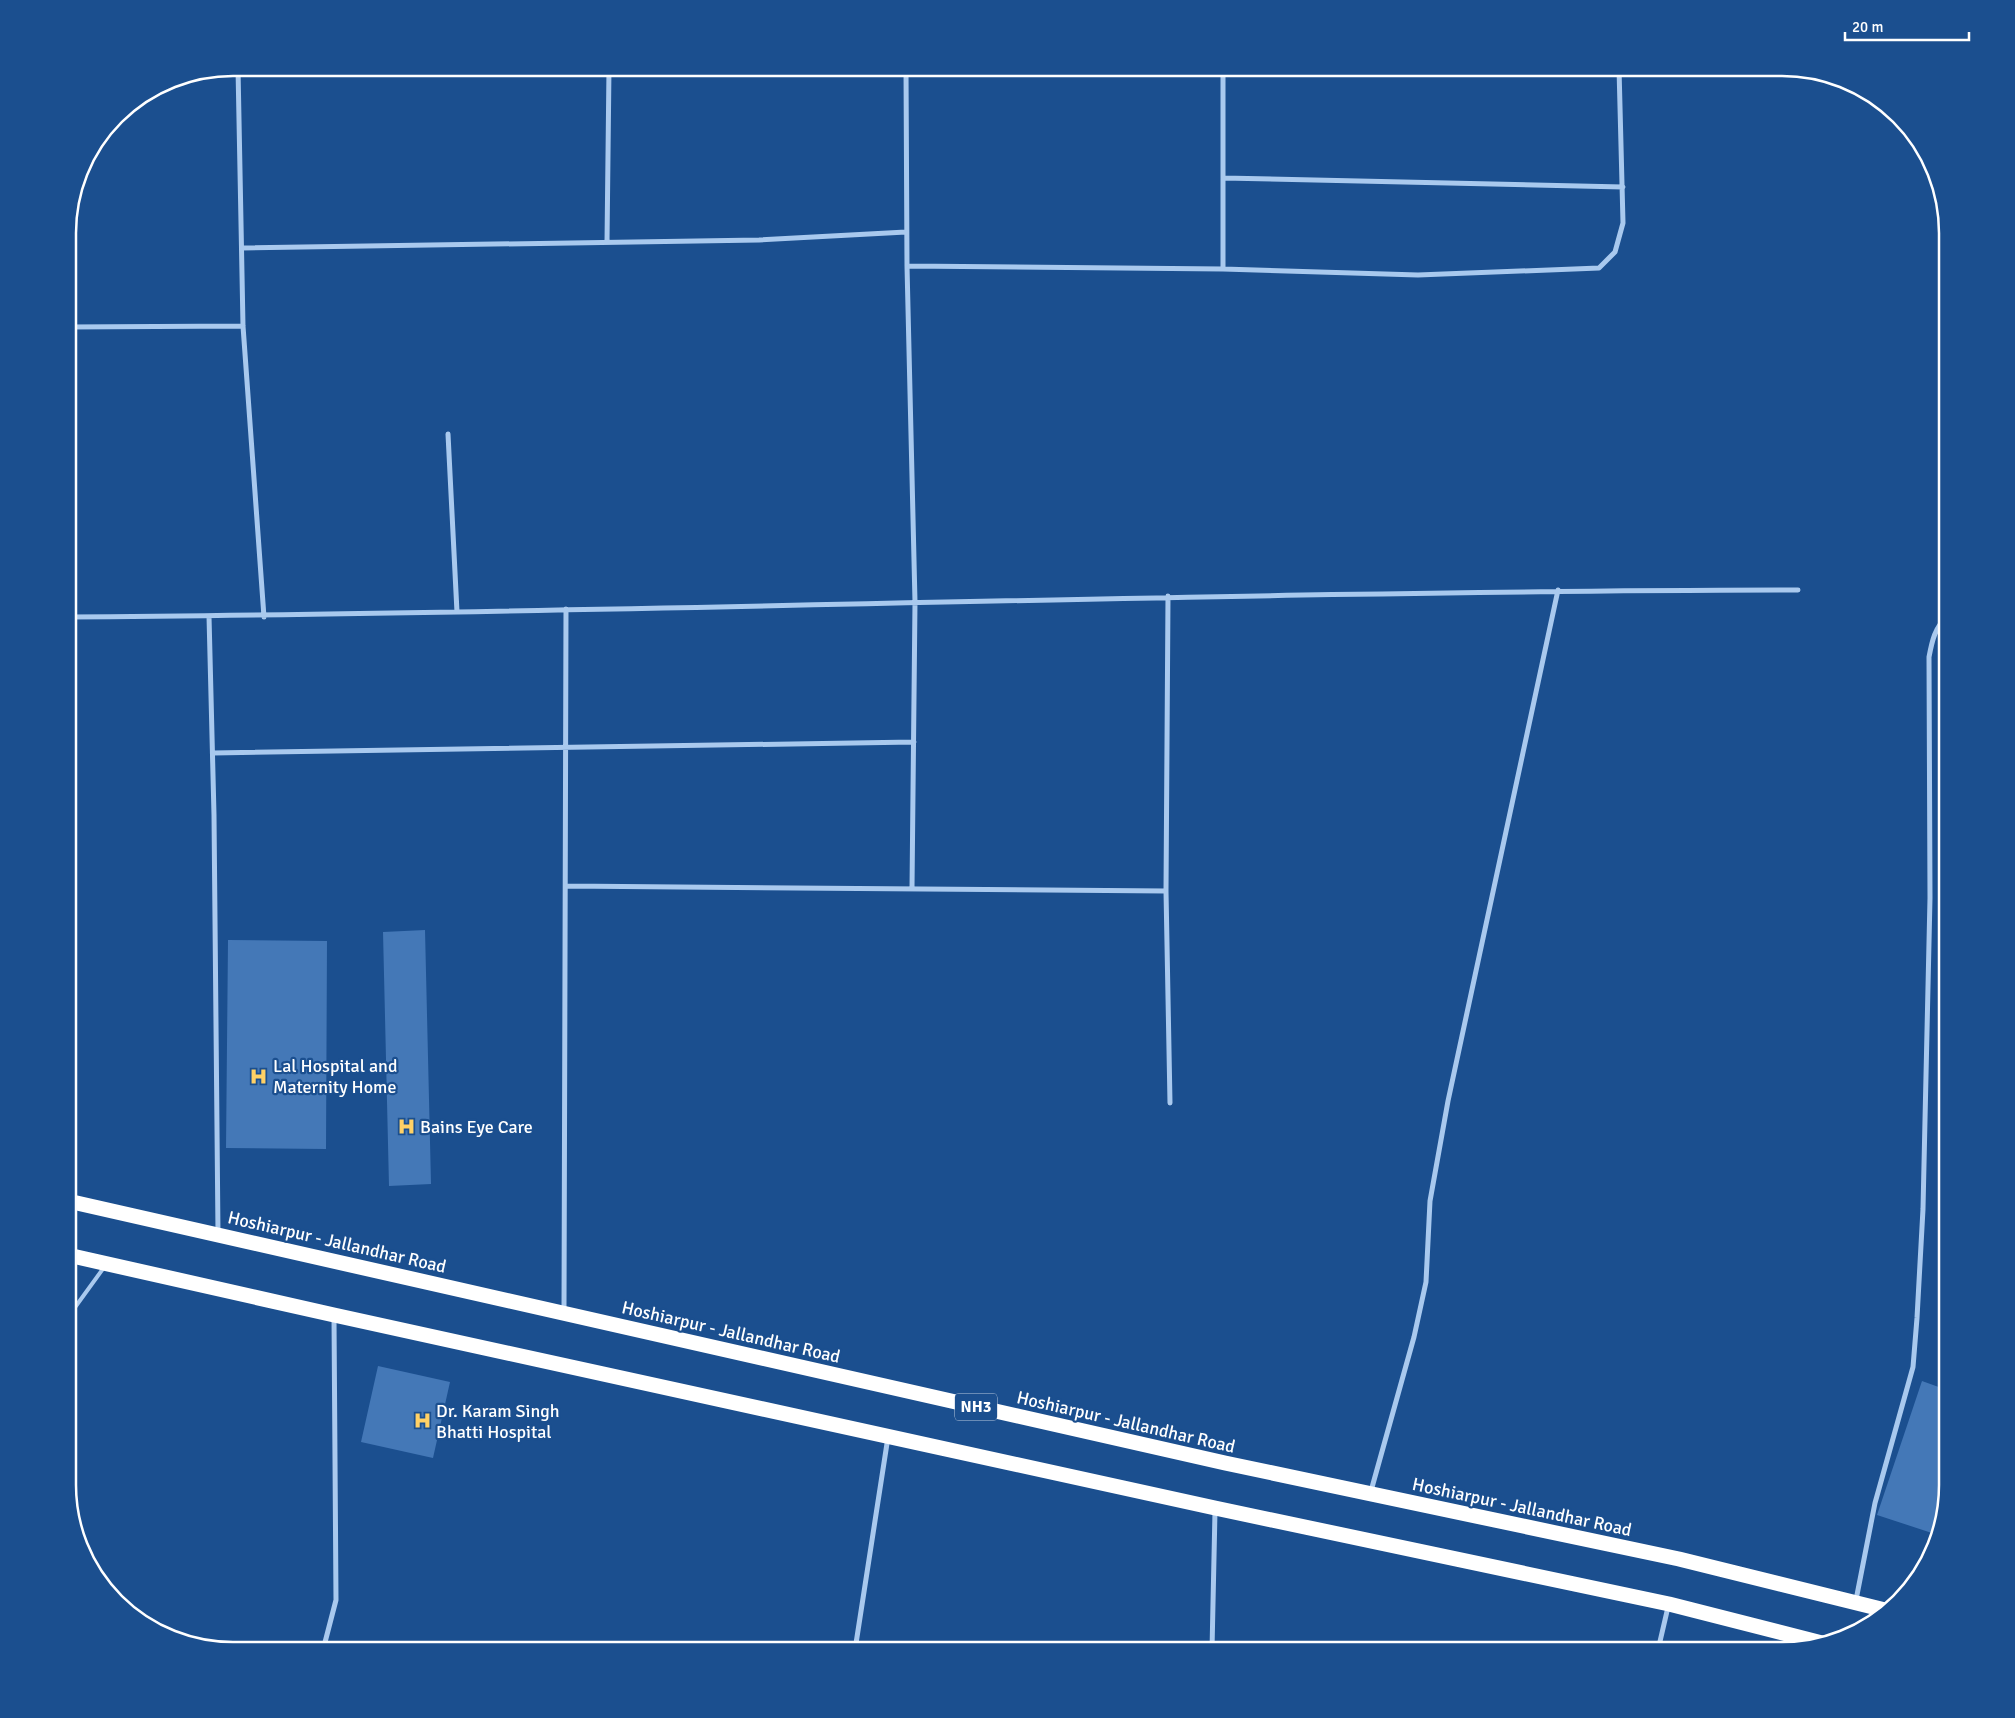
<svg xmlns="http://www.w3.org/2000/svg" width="2015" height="1718" viewBox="0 0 2015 1718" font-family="Signika,sans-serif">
	<rect width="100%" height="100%" fill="#1b4f8f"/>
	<path fill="#4478b7" d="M425,930L431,1184L389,1186L383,932Z
		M228,940L327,941L326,1149L226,1148Z
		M378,1366L450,1382L433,1458L361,1442Z
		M1922,1381L1947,1390V1485L1938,1535L1877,1515Z"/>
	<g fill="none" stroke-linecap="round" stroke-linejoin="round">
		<path stroke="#a9c9ee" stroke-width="4" d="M68,1317L105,1266"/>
		<path stroke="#a9c9ee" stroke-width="5" d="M238,68L243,326L264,617
			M906,68L907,266L915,602L912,888
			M1223,178L1623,187
			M607,242L609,68
			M242,248L759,240L906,232
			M907,266L1223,269L1418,275L1599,268L1615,252L1623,223L1619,68
			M1223,269V68
			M68,327L243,326
			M448,434L457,612
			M1168,596L1166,891L1170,1103
			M209,616L214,815L218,1233
			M68,617C645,613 1221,591 1798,590
			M213,753L914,742
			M566,886L1166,891
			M564,1311L566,609
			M1371,1491L1414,1337L1426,1282L1430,1201L1448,1101L1558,590
			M1856,1600L1875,1503L1913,1367L1917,1318L1923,1209L1930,898L1929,657C1932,641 1935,627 1947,617
			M323,1650L336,1600L334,1318
			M855,1650L888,1437
			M1212,1650L1215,1511
			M1658,1650L1668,1607"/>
		<path stroke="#fff" stroke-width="15" d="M68,1201L1225,1463L1679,1559L1885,1610
			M68,1255L334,1315L1215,1508L1669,1604L1822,1643"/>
	</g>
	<defs>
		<symbol id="hospital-bare" viewBox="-9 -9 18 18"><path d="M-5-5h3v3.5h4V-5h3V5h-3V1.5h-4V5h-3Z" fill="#ffd166" stroke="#1b4f8f" stroke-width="2.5" paint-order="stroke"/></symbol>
	</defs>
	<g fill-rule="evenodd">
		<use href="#hospital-bare" x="246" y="1064" width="25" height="25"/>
		<use href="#hospital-bare" x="394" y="1114" width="25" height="25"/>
		<use href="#hospital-bare" x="410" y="1408" width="25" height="25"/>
	</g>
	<g text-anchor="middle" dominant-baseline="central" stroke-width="4.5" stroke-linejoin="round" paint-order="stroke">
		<rect fill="#1b4f8f" stroke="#bbcadd" stroke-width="1" x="955" y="1393.5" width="42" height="27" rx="4"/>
		<g font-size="16" font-weight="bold" fill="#fff">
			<text x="976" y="1407">NH3</text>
		</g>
		<g font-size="18" fill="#fff" stroke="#1b4f8f" text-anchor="start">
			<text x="273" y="1066">Lal Hospital and<tspan x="273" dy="21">Maternity Home</tspan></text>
			<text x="420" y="1127">Bains Eye Care</text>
			<text x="436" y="1411">Dr. Karam Singh<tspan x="436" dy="21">Bhatti Hospital</tspan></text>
		</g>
		<g font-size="18" fill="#fff" stroke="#1b4f8f">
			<text transform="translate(337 1242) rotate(13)">Hoshiarpur - Jallandhar Road</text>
			<text transform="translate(731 1332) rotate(13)">Hoshiarpur - Jallandhar Road</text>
			<text transform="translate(1126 1422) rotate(13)">Hoshiarpur - Jallandhar Road</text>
			<text transform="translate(1522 1507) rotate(12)">Hoshiarpur - Jallandhar Road</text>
		</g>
	</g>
	<path d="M0 0H2015V1718H0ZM233 76H1782A157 157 0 0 1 1939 233V1485A157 157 0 0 1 1782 1642H233A157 157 0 0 1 76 1485V233A157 157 0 0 1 233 76Z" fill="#1b4f8f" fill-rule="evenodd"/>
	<path fill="none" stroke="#fff" stroke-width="2.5" d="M233 76H1782A157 157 0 0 1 1939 233V1485A157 157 0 0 1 1782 1642H233A157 157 0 0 1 76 1485V233A157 157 0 0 1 233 76Z"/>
	<path d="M1845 32v8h124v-8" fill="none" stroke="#ffffff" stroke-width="2.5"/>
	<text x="1852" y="32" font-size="15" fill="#ffffff" stroke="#1b4f8f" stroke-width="4" paint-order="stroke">20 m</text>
</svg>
